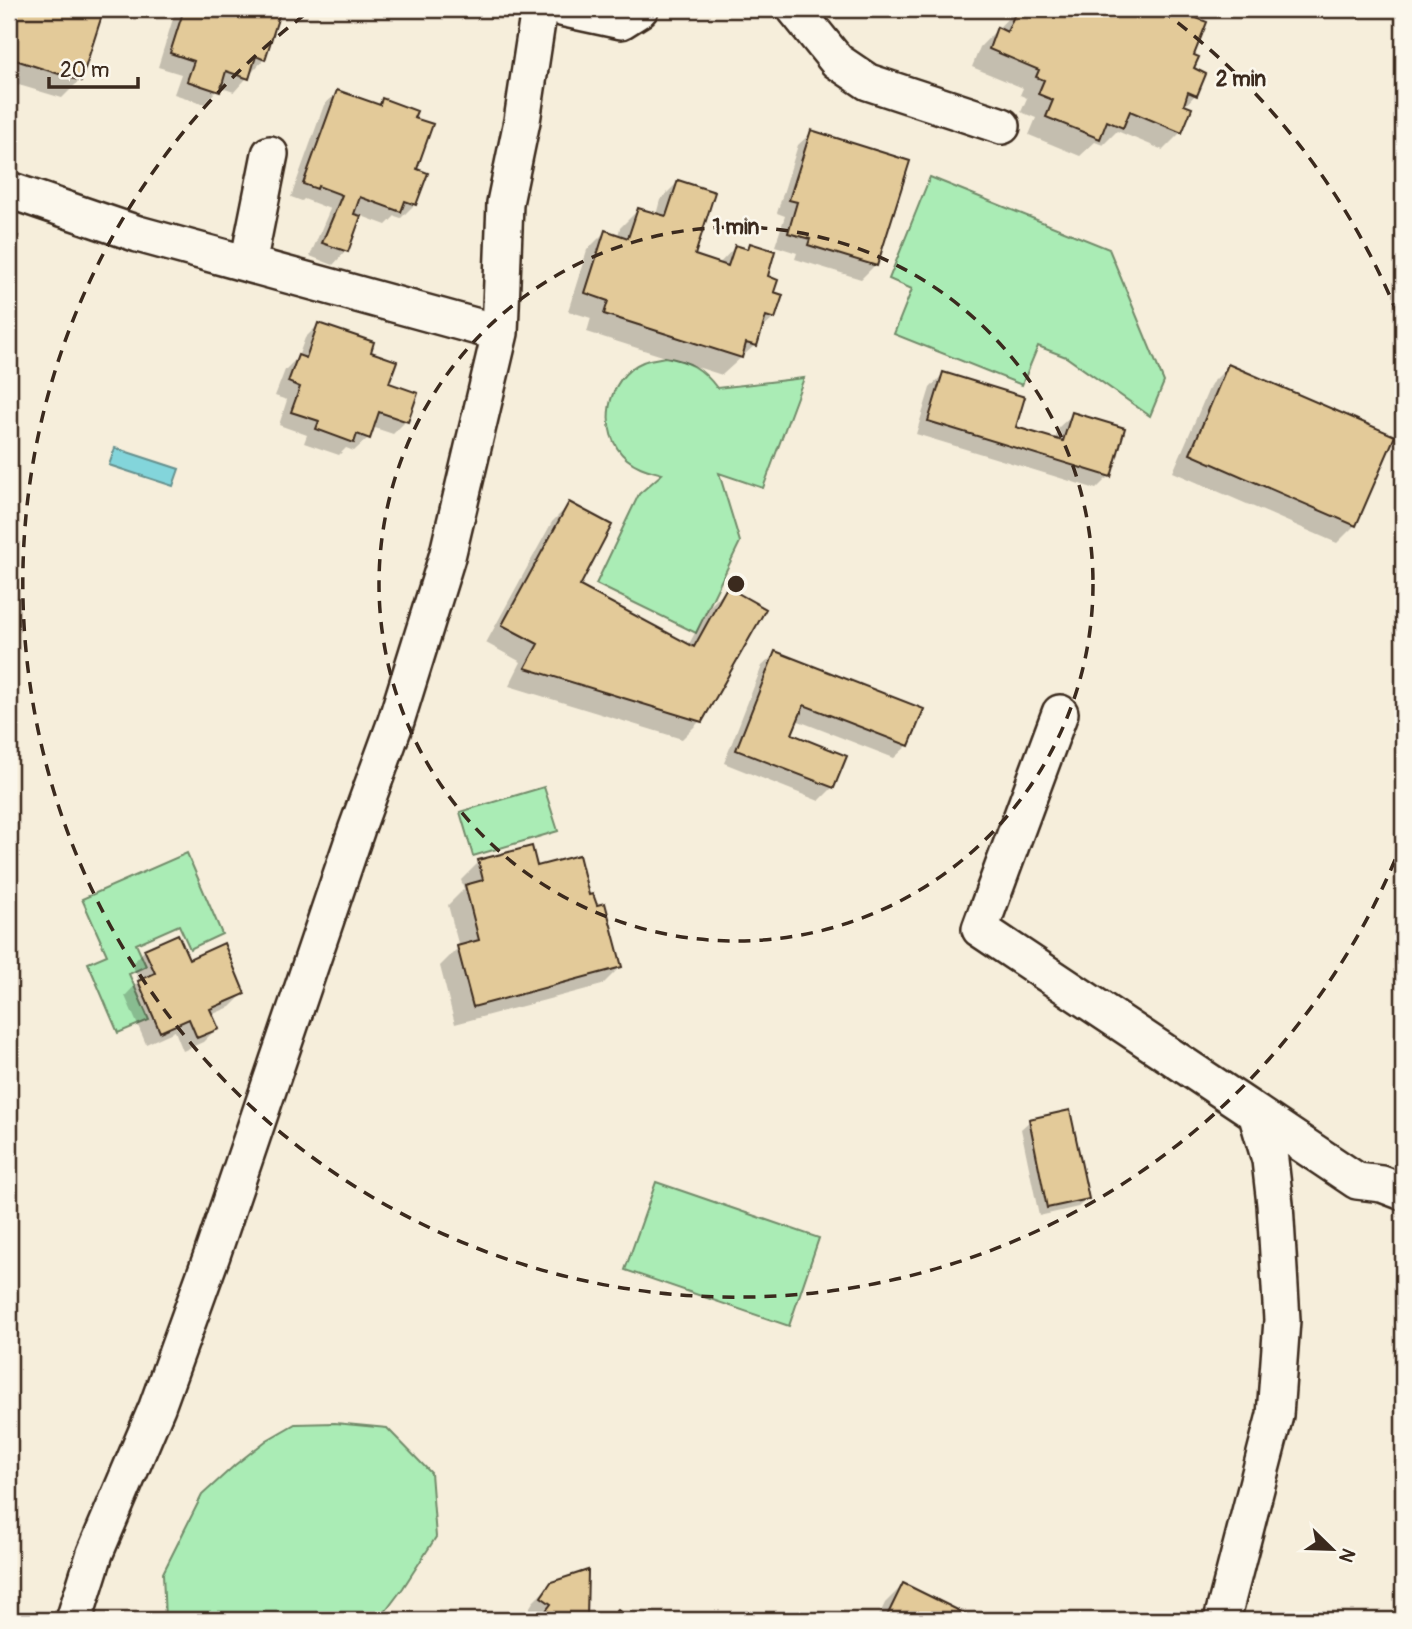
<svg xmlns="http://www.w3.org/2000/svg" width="1412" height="1629" viewBox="0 0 1412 1629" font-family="Pangolin,sans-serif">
	<rect width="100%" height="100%" fill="#f6eedb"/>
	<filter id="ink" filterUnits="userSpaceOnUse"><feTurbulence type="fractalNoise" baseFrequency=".0143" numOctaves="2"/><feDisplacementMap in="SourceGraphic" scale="14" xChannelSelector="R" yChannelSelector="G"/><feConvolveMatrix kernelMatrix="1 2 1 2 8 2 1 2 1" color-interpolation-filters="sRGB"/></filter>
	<g filter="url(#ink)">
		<path fill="#aaecb5" stroke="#728b6a" stroke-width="2" d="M930,177L1109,249L1164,382L1150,416L1066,357L1038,346L1022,385L894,334L912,289L889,279Z
			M665,357C689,361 702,368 717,388L804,378L763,488L719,473L740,542L696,633L596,584L639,494L662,474C649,470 638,468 627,459C596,433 606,377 643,362C650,359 658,359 665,357Z
			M544,787L558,831L473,856L460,812Z
			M187,853L222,934L190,949L179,925L136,944L146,966L129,974L149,1020L118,1033L88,963L107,955L82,899Z
			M656,1182L819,1238L789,1326L625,1270Z
			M335,1423L387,1428L431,1473L436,1537L403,1588L379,1620H165L163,1573L202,1495L235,1465L267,1440L295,1424Z"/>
		<path fill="#83d5db" stroke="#66918f" stroke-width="2" d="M115,448L179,469L173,486L109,465Z"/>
		<path fill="#0003" d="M9,9H102L80,80L62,98L9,82Z
			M176,9H279L264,59L234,92L219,87L205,104L174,94L181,74L158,67Z
			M1009,9H1169L1205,23L1191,55L1195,95L1184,107L1181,132L1163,150L1117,131L1103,145L1095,142L1080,156L1029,135L1036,118L1021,112L1027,98L1020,95L1023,88L972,67L980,47L1013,13L1008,11Z
			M338,92L377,106L383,100L411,119L415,204L401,218L395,216L386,225L359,215L346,251L333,265L310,256L330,209L304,199L302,201L291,197L324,105Z
			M812,132L908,162L875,265L861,279L795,259L797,253L775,246L785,216L777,213L798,145Z
			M678,182L693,257L718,265L735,247L745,250L750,245L772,293L774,318L759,332L755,345L722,375L587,332L591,318L568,311L587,250L605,232L618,236L620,228L638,210L656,215L660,200Z
			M318,325L369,353L406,421L393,434L372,427L368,438L354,451L346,448L339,455L304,443L307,435L279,425L287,400L275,396L285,370L298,357L305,338Z
			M1229,366L1355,525L1337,543L1173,472L1211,384Z
			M943,374L1014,428L1055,440L1059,427L1073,414L1109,476L1096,489L916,434L930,388Z
			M570,504L578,586L688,646L709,607L727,589L700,721L682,739L509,686L521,662L486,643L552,522Z
			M776,653L908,745L894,758L796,720L790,735L833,787L819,801L724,763L762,666Z
			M479,862L536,868L620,967L602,985L455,1024L440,966L459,947L448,905L464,889L461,880Z
			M145,950L188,961L243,994L230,1007L211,1015L217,1028L203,1042L183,1051L175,1031L146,1044L125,996L139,981L132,964Z
			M1030,1121L1087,1199L1078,1207L1039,1216L1021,1129Z
			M587,1572L585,1620H531L525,1615L533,1602L551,1584Z
			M903,1585L974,1620H877L885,1603Z"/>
		<path fill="#e3ca99" stroke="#3b2a1e" stroke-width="2" d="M9,9H104L81,81L9,58Z
			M184,9H281L265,60L256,56L249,79L226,71L220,92L187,81L194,61L170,53Z
			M1017,9H1173L1207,22L1194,55L1199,57L1194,68L1206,74L1197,96L1188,92L1184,105L1192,108L1182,133L1130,111L1123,128L1107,121L1100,139L1046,117L1053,100L1038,94L1044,80L1036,77L1039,70L989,49L997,27L1007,32Z
			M337,90L380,105L382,98L417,111L414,118L433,124L417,169L428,173L416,205L405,201L401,212L360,197L354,214L361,216L348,252L322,243L342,195L318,186L317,189L303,184Z
			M811,130L910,161L877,266L808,245L810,239L788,233L797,202L789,200Z
			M678,180L715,192L695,255L728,266L735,245L748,249L750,243L775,251L768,276L778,280L774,292L783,295L775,319L766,316L757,346L746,343L742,358L604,314L608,301L585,293L605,230L628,238L638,208L666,216Z
			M9,233L18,236L9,268Z
			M318,323L374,342L371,352L397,361L389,383L418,393L408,422L379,412L370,439L357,434L354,443L316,429L319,421L291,412L300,387L288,382L298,355L306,358Z
			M1228,364L1395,436L1356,526L1190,454Z
			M943,372L1025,397L1016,427L1063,441L1072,412L1125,428L1111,477L928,421Z
			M569,502L612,525L580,586L694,647L727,587L766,609L702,722L525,668L538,644L502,625Z
			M775,651L924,709L909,746L804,705L792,734L847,756L834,788L736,750Z
			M532,846L537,866L579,855L589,895L593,894L597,905L605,903L622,967L473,1007L457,946L479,940L465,885L483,880L478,860Z
			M178,934L189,959L224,943L245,994L210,1009L219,1029L197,1038L189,1019L160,1032L138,981L155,973L144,949Z
			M1070,1110L1089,1199L1047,1208L1029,1119Z
			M588,1570L587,1620H539L551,1604L541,1597L551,1582Z
			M903,1583L978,1620H885Z
			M618,1610L631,1620H608Z"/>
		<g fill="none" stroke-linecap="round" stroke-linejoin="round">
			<defs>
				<path id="street" d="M565,9L621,21L640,9
					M795,9L837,61L868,82L1002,126
					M9,190L138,234L500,333
					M248,264L270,154
					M1060,713L980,929L1256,1113L1270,1160L1275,1204L1282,1320L1275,1415L1222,1620
					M1256,1113L1357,1181L1382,1184L1403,1192
					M74,1620L95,1553L157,1407L212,1255L357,828L396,721L447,557L500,333L505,203L522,121L539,9"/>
			</defs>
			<use href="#street" stroke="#3b2a1e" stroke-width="40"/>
			<use href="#street" stroke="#fbf7ec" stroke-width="35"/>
		</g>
	</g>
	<g fill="none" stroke="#3b2a1e" stroke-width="3.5" stroke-dasharray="12 9">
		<circle cx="736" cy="584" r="357"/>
		<path d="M1403 840A714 714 0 1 1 311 10M1161 10A714 714 0 0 1 1403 328"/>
	</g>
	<circle cx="736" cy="584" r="10" fill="#3b2a1e" stroke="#fbf7ec" stroke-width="3.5"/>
	<g font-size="21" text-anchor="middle" font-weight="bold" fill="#3b2a1e" stroke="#fbf7ec" stroke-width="5" stroke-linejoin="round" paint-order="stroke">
		<text x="1241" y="86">2 min</text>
		<text x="736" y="234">1 min</text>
	</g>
	<rect width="1412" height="1629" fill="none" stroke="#fbf7ec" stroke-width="35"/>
	<rect x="18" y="18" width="1377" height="1594" fill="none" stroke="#3b2a1e" stroke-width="2.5" filter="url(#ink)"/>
	<g transform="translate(1332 1549) rotate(113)" stroke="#fbf7ec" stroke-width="5" paint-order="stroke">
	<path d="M0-5L12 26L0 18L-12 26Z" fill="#3b2a1e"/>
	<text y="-10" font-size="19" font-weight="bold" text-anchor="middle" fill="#3b2a1e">N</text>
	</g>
	<path d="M49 77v10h89v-10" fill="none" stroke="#3b2a1e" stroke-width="3.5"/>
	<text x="60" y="77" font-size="21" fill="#3b2a1e" stroke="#fbf7ec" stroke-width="5" paint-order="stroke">20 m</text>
</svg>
